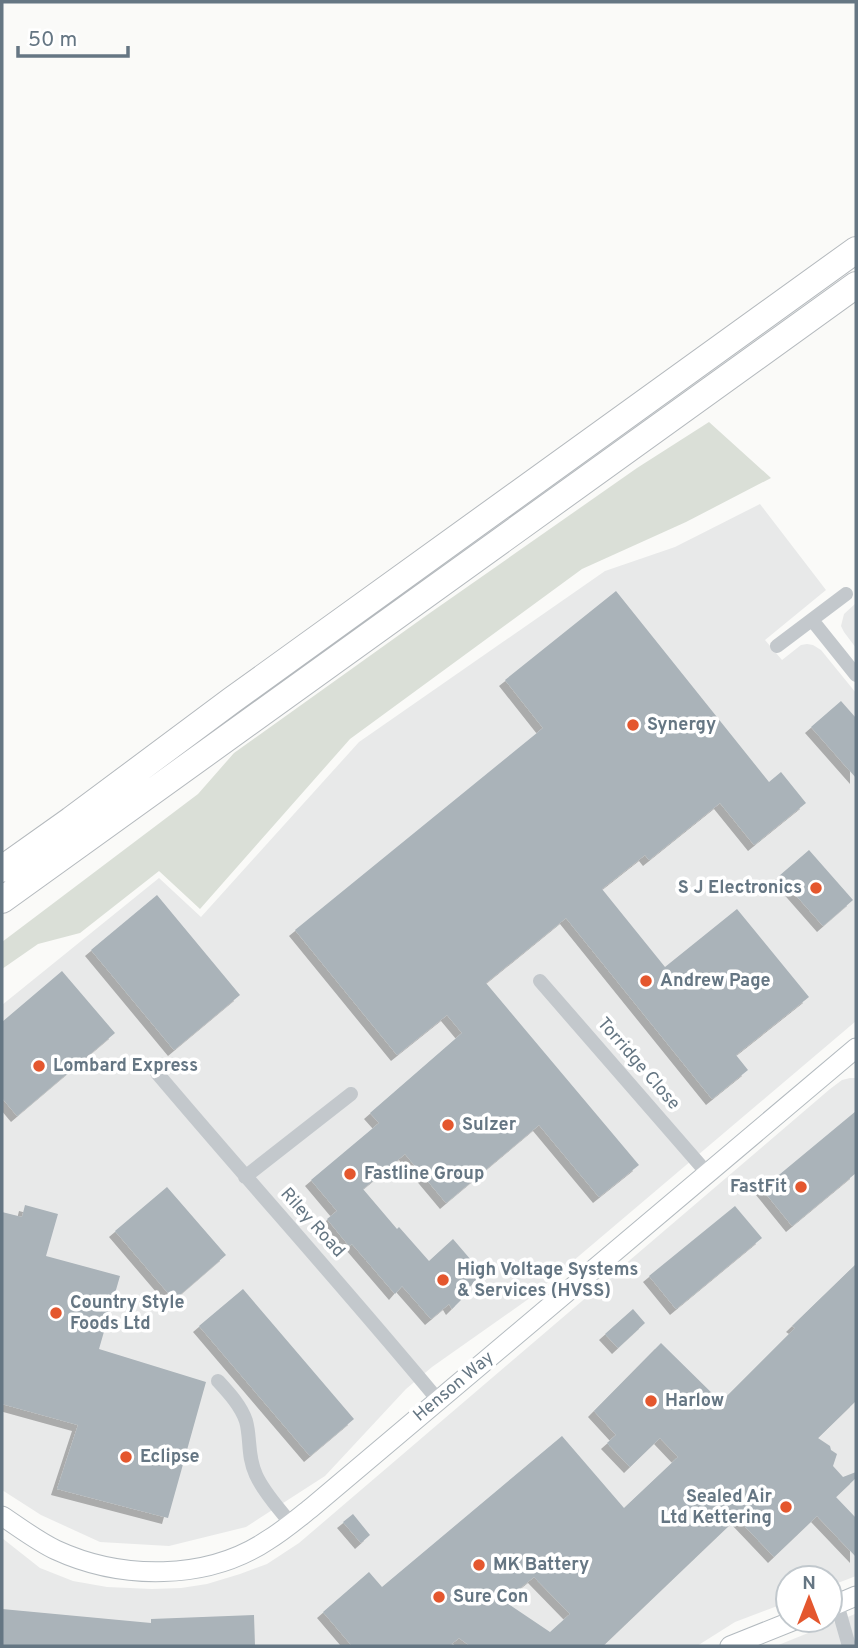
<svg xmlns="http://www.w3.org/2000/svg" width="858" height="1648" viewBox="0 0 858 1648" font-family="Overpass,sans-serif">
	<defs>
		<filter id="shadow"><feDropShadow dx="-6" dy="6" stdDeviation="0" flood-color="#0004"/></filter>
	</defs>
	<rect width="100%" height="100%" fill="#fafaf8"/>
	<path fill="#e8e9e9" d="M760,504L826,590L765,640L782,660L801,645L807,644L813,645L821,650L856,693V1021L527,1300L432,1367L406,1389L325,1476L246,1527L169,1546L100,1542L41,1515L2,1490V1005L159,878L201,917L359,742L605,571L675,547Z
		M856,603V648L844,632L841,626L844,614Z
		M850,1078H856V1576L830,1586V1578H788V1602L735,1622L697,1646H2V1538L40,1568L73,1581L107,1587L152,1589L181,1588L207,1584L240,1574L267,1564L299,1543L830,1089L842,1080Z
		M856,1613V1646H776L855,1614Z"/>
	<path fill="#dadfd7" d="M709,422L771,478L686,522L582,569L350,739L200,909L159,871L80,933L38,944L2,969V942L198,794L234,753L427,615L637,468Z"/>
	<path fill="#aab3b9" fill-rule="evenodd" filter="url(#shadow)" d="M616,591L769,782L781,772L806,803L754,845L720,803L649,860L645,855L602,889L665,967L737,909L809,997L736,1055L748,1070L712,1099L566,918L486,983L639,1165L599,1197L539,1125L446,1203L405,1154L363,1189L397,1229L399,1227L429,1261L453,1239L483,1274L459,1297L461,1300L452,1309L449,1304L431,1319L402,1286L395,1294L352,1244L349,1246L327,1219L337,1211L311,1180L379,1123L370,1113L462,1033L447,1015L397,1055L295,930L543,728L505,680Z
		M841,701L856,718V778L811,727Z
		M809,850L853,900L823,926L779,876Z
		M157,895L240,995L174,1050L91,950Z
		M62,971L115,1033L17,1116L2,1098V1022Z
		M856,1111V1173L792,1226L762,1189Z
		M167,1187L226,1255L174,1300L115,1231Z
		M25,1205L58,1214L46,1256L120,1276L99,1349L206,1382L168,1518L57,1489L78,1425L2,1404V1212L22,1217Z
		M735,1206L762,1238L676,1309L649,1276Z
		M856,1264V1401L818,1438L830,1446L831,1450L837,1454L833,1466L843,1477L856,1472V1478L836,1497L856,1518V1557L817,1516L774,1557L737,1518L603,1646H470L459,1638L449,1646H352L323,1612L369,1572L382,1587L562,1436L624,1508L678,1457L660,1438L630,1467L607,1443L616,1435L594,1411L661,1343L721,1402L795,1328L792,1326ZM534,1577L570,1614L550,1632L504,1601Z
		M243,1289L354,1419L310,1456L199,1326Z
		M633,1309L645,1323L618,1348L605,1334Z
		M353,1514L370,1535L361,1543L343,1522Z
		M2,1609L151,1623V1619L254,1615L255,1646H2Z"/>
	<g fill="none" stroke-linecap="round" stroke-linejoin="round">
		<defs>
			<path id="secondary" d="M2,1516C19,1527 37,1541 56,1550C121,1580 207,1581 268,1540C283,1531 297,1519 311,1508L856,1048
				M830,1607L856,1596
				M730,1646L795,1620"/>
			<path id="highway" d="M2,869L71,820L232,700L856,250
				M2,900L856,285"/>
		</defs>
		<use href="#secondary" stroke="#b3babf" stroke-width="21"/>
		<use href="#highway" stroke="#b4b9bd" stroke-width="28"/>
		<path stroke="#c3c8cc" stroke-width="14" d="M812,620L856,675
			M777,646L846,594
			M540,981L707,1173
			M157,1073C250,1183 346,1289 438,1400
			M245,1177L351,1094
			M218,1381C229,1393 241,1406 246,1421C251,1439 247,1456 256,1475C264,1493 279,1508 291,1524
			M837,1604L849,1646"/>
		<use href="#secondary" stroke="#fff" stroke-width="19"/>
		<use href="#highway" stroke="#fff" stroke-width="26"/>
	</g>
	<g fill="#e4572e" stroke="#fff" stroke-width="2.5">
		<circle cx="633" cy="725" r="7"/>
		<circle cx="816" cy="888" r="7"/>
		<circle cx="646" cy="981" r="7"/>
		<circle cx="39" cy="1066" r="7"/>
		<circle cx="448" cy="1125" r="7"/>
		<circle cx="350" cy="1174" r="7"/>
		<circle cx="801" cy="1187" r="7"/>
		<circle cx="443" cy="1280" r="7"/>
		<circle cx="56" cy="1313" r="7"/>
		<circle cx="651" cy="1401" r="7"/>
		<circle cx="126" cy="1457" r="7"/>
		<circle cx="786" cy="1507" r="7"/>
		<circle cx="479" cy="1565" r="7"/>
		<circle cx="439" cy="1597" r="7"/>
	</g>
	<g text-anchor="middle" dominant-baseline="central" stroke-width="7" stroke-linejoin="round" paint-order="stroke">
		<g font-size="18" font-weight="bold" fill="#657683" stroke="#fff" text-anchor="start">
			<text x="647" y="725">Synergy</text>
			<text x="802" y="888" text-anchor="end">S J Electronics</text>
			<text x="660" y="981">Andrew Page</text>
			<text x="53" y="1066">Lombard Express</text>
			<text x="462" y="1125">Sulzer</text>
			<text x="364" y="1174">Fastline Group</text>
			<text x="787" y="1187" text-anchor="end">FastFit</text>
			<text x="457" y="1270">High Voltage Systems<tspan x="457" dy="21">&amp; Services (HVSS)</tspan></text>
			<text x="70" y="1303">Country Style<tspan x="70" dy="21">Foods Ltd</tspan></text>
			<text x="665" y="1401">Harlow</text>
			<text x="140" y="1457">Eclipse</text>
			<text x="772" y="1497" text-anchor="end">Sealed Air<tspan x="772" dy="21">Ltd Kettering</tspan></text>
			<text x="493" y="1565">MK Battery</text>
			<text x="453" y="1597">Sure Con</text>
		</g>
		<g font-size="18" fill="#657683" stroke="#fff">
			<text transform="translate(638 1064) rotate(49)">Torridge Close</text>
			<text transform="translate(312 1223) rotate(48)">Riley Road</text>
			<text transform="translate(454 1387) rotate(-40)">Henson Way</text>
		</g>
	</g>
	<rect width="858" height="1648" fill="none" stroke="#657683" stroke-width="7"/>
	<g transform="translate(809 1599)"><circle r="33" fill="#ffffff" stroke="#c1c8cd" stroke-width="2"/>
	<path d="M0-5L12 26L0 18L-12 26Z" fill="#e4572e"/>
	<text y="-10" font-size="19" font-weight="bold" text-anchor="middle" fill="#657683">N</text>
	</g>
	<path d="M18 46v10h110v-10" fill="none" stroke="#657683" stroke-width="3.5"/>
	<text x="28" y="46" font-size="21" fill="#657683" stroke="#ffffff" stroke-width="5" paint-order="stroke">50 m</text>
</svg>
